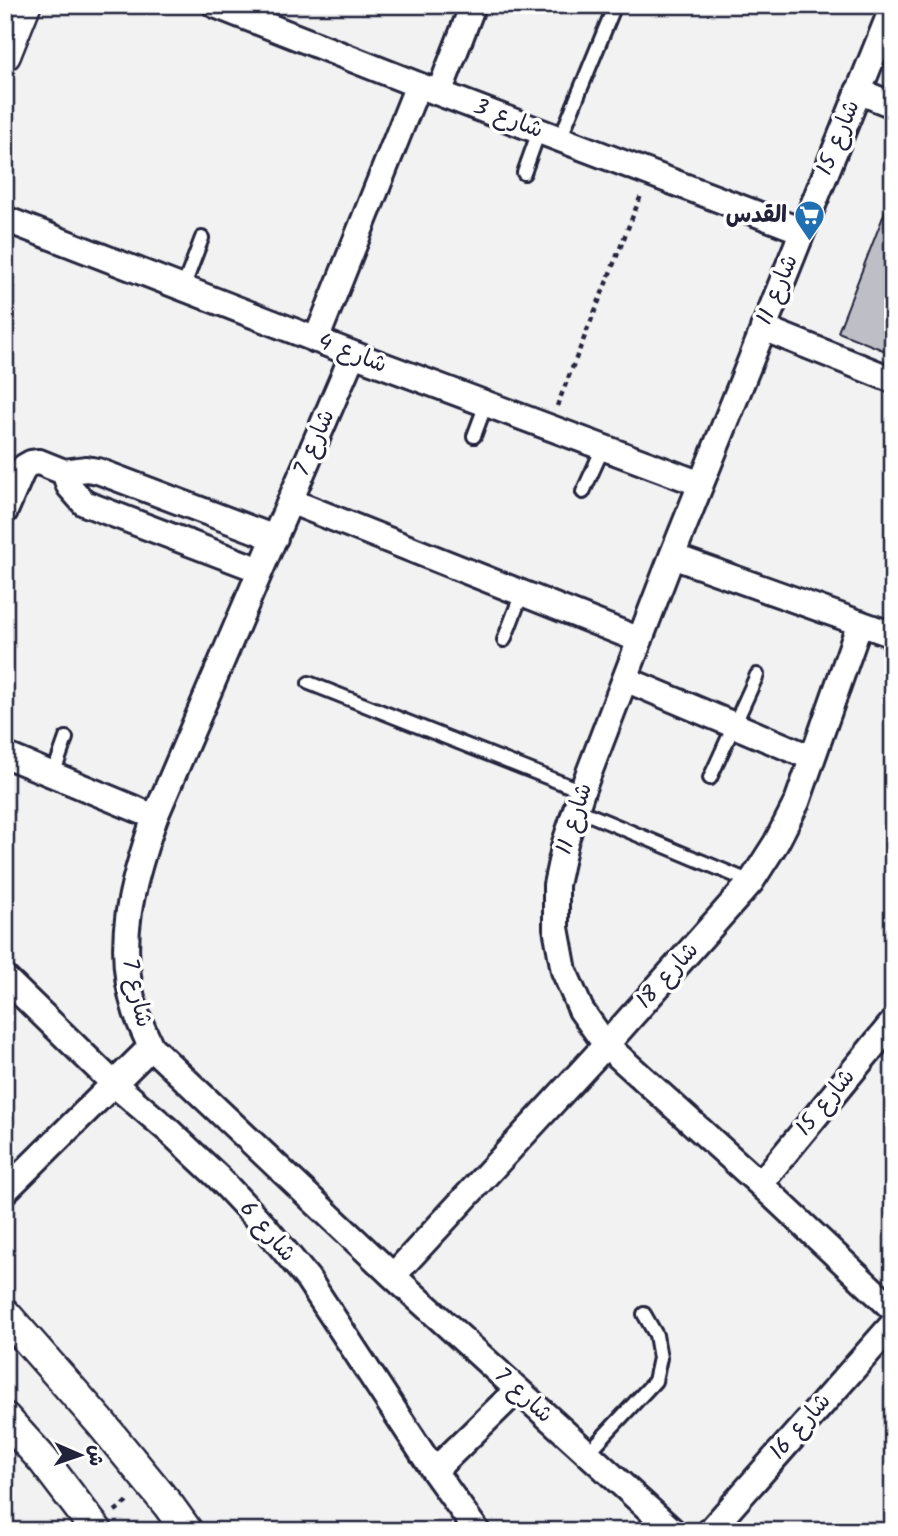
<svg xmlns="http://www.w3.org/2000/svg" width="898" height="1536" viewBox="0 0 898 1536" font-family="Kalam,'Playpen Sans Arabic',sans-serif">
	<rect width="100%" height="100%" fill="#f2f2f3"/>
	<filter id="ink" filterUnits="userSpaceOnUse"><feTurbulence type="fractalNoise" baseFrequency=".0143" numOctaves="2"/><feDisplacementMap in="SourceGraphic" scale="14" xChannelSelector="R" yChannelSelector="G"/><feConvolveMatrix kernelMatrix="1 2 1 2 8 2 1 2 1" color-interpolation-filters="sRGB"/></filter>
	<g filter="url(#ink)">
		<path fill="#bebec6" stroke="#22223b" stroke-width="2" d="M893,191V354L838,332Z"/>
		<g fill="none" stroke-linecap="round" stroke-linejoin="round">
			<defs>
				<path id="service" d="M560,139L615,5
					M524,173L539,131
					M183,288L202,238
					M474,436L486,404
					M583,492L603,448
					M504,640L522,593
					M309,683L582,791
					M53,775L66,738
					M710,778L757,675
					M576,809L751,882
					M587,1454L655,1381L660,1358L656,1335L644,1314
					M892,1531L893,1529"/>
				<path id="minor" d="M215,5L418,85L802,231
					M893,6L672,556L582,791L565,843L556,885V928L564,971L581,1010L606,1045L760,1184L893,1309
					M858,91L893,105
					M439,93L473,5
					M5,219L353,354L701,484
					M763,328L893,380
					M316,340L418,85
					M353,354L155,817C132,882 114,945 136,1012C140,1024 146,1036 151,1047L393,1276L673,1531
					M64,472L69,486L84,503L260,570
					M290,501L640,640
					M5,511L24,467L31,463L39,462L64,472L86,469L98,471L275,538
					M672,556L893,635
					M625,679L812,758
					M5,755L155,817
					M5,978L114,1084L168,1130L218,1177L265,1227L308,1279L434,1471L477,1531
					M760,1184L893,1022
					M5,1191L151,1047
					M393,1276L606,1045L751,882L776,843L797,802L860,623
					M434,1471L517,1390
					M710,1531L893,1324"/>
				<path id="tertiary" d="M5,55L25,5
					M5,1314L100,1422L169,1506L187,1531
					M5,1418L43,1460L97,1531"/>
			</defs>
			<use href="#service" stroke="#22223b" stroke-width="18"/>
			<use href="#minor" stroke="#22223b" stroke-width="30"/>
			<use href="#tertiary" stroke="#22223b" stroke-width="35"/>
			<path stroke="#22223b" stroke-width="4.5" stroke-dasharray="5 5" stroke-linecap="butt" d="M557,406L642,193
				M115,1511L131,1499"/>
			<use href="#service" stroke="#fff" stroke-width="12"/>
			<use href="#minor" stroke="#fff" stroke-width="24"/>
			<use href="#tertiary" stroke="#fff" stroke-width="30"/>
		</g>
	</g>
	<defs>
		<symbol id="supermarket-pin" viewBox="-11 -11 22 30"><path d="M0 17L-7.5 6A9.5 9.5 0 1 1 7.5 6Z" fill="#1f6fb2" stroke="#fff"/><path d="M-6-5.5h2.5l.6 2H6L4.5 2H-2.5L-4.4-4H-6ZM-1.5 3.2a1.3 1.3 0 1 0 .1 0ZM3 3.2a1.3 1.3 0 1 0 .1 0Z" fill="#fff"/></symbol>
	</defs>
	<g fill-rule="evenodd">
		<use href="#supermarket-pin" x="792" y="198" width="35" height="47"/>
	</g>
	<g text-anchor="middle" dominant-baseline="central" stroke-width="7" stroke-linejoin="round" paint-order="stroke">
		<g font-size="23" fill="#22223b" stroke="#fff">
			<text transform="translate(508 119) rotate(21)">شارع 3</text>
			<text transform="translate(839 138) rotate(-68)">شارع 15</text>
			<text transform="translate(778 290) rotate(-68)">شارع 11</text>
			<text transform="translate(352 354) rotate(21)">شارع 4</text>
			<text transform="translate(315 443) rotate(-67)">شارع 7</text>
			<text transform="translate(575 819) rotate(-73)">شارع 11</text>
			<text transform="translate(668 976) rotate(-48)">شارع 18</text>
			<text transform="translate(136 993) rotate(77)">شارع 7</text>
			<text transform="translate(826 1103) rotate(-51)">شارع 15</text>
			<text transform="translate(267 1232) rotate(49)">شارع 6</text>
			<text transform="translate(523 1396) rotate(42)">شارع 7</text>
			<text transform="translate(801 1427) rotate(-49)">شارع 16</text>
		</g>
		<g font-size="23" font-weight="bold" fill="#22223b" stroke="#fff" text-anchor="end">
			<text x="787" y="216">القدس</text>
		</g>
	</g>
	<rect width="898" height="1536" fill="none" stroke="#fff" stroke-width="28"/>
	<rect x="14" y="14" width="870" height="1508" fill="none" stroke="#22223b" stroke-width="2.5" filter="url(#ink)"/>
	<g transform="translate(80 1455) rotate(92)" stroke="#ffffff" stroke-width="5" paint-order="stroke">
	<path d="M0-5L12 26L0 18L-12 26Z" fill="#22223b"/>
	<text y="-10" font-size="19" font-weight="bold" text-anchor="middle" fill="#22223b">ش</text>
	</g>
</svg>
